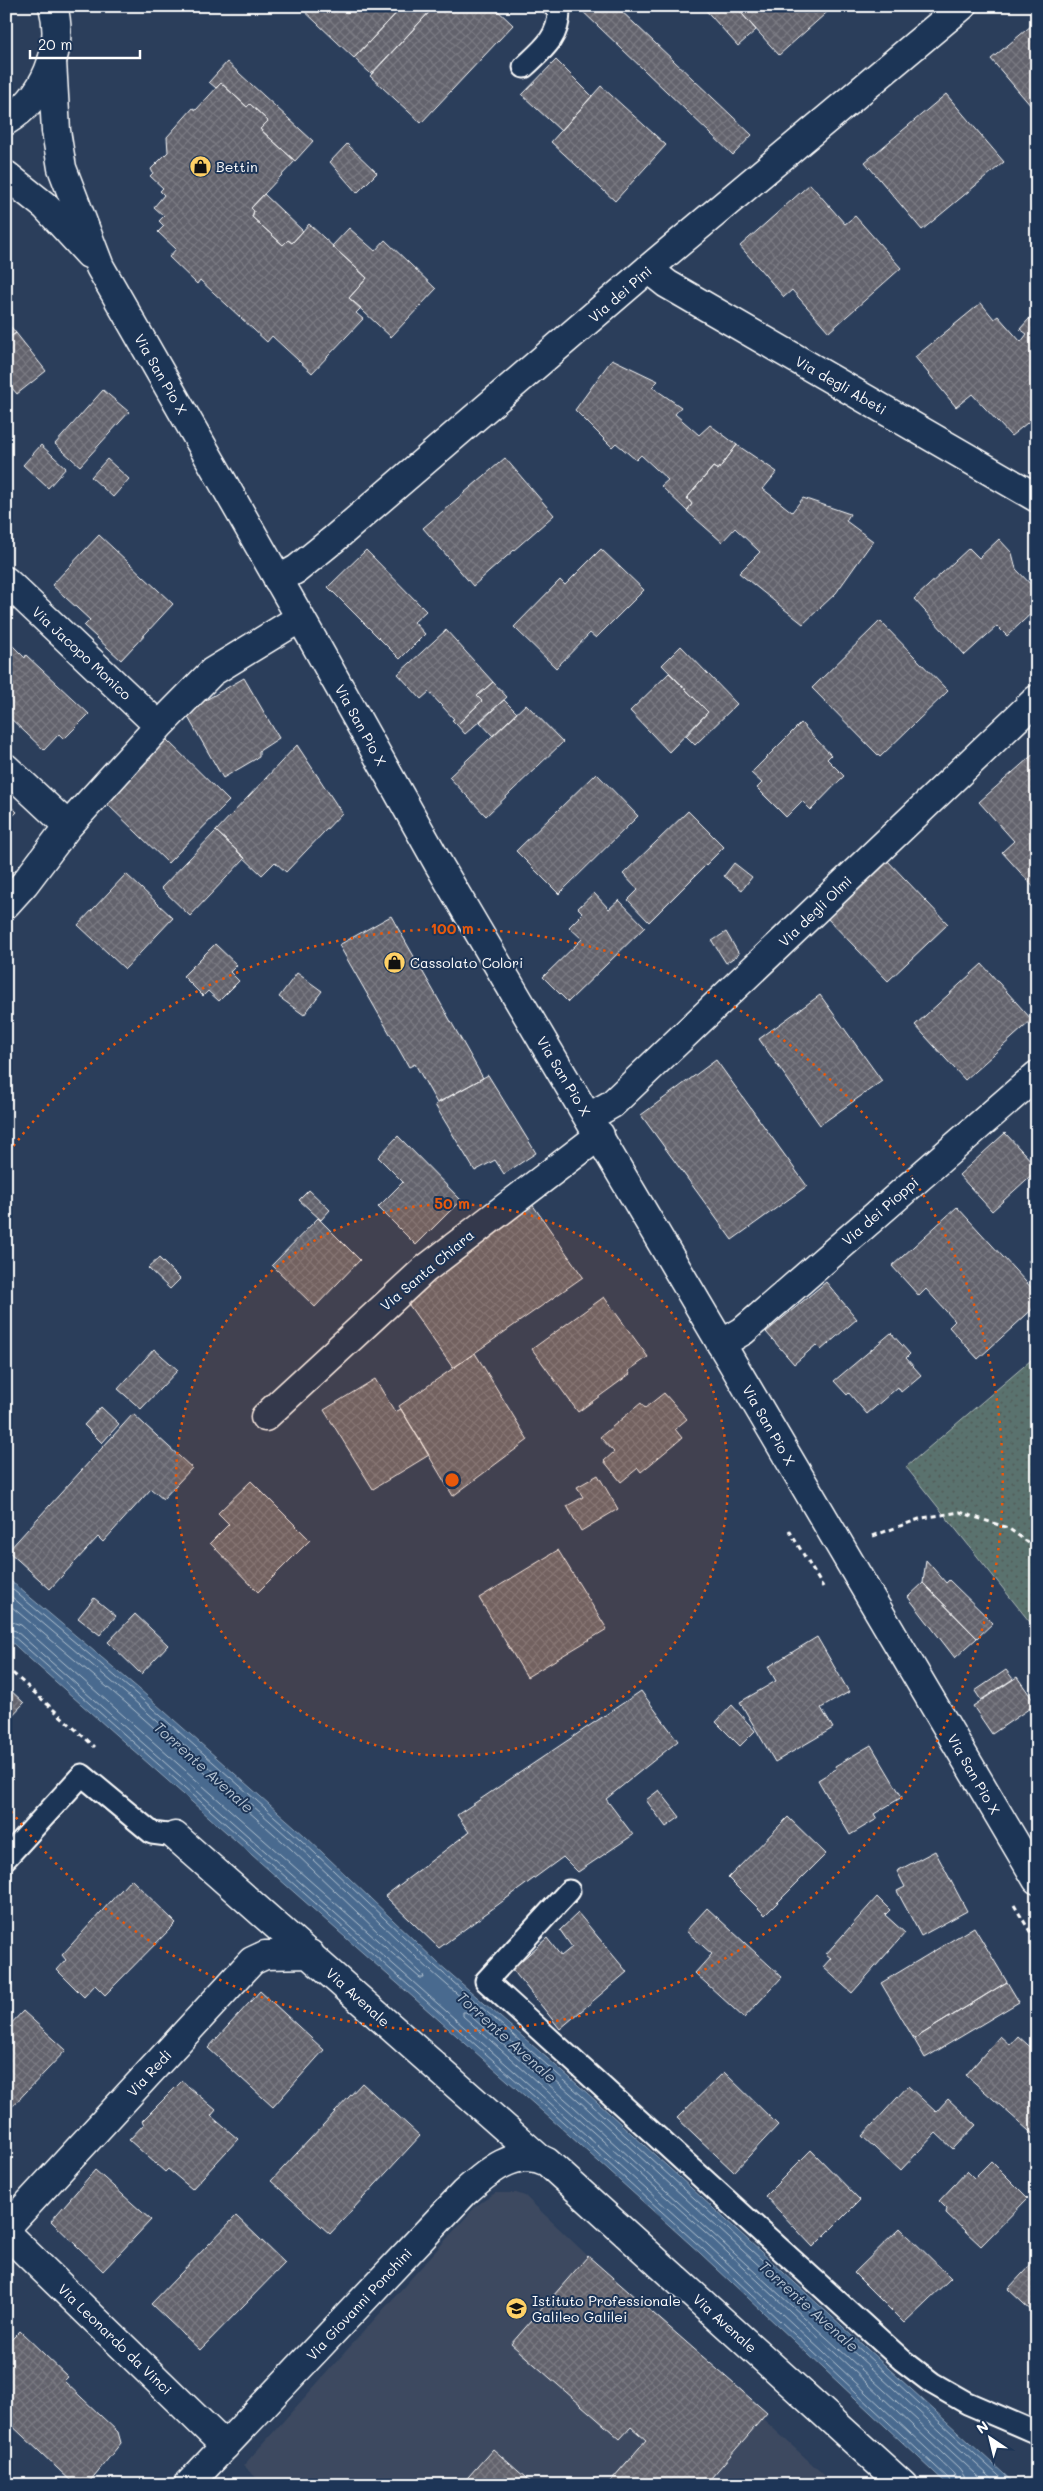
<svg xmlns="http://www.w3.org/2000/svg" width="1043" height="2491" viewBox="0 0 1043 2491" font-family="Mali,sans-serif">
	<defs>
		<pattern id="park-dots" width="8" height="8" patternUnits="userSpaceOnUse" patternTransform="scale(1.25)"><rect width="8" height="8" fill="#5a726e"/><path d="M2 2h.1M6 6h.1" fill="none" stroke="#525b5a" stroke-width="1.8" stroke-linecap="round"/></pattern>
		<pattern id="building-cross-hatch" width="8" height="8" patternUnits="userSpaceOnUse" patternTransform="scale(1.25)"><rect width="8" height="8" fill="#62626c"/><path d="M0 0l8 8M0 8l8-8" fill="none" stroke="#7a7a82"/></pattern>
	</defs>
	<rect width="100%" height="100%" fill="#2b3e5b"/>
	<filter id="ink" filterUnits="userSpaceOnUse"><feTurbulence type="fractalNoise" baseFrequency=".02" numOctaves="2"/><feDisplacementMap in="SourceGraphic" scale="10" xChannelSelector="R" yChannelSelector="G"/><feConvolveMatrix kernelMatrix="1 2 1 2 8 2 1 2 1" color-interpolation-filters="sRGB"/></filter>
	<g filter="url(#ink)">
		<path fill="#3c4960" d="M495,2193H516L525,2196L588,2256L767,2413L763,2419L835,2485H265L243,2466L476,2206Z"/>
		<path fill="url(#park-dots)" stroke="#acb8b6" d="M1037,1355V1631L906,1467Z"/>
		<path fill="#486b8f" stroke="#91a6bc" d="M6,1577L139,1689L304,1835L438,1963L586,2092L1016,2485H948L700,2253L559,2126L30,1659L6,1637Z"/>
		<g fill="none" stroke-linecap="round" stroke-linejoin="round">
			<path stroke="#b6c4d2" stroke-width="1" d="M6,1584L135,1693L300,1839L435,1966L582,2096L1009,2485
				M6,1592L131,1698L296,1844L431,1971L578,2100L999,2485
				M6,1602L126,1703L291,1849L423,1975L424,1978H420L21,1625L6,1620
				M6,1628L16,1631L567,2118L708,2245L954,2474L958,2485
				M6,1634L12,1635L563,2122L704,2250L949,2479L951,2485
				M965,2485L964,2476L959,2469L713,2239L463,2016V2012H466L573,2106L988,2485"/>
		</g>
		<path fill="url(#building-cross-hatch)" stroke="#fff" d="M299,6H403L354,58Z
			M403,6H435L371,74L354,58Z
			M435,6H493L513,25L421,123L370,76Z
			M577,6H616L752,135L733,155Z
			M702,6H735L756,30L738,46Z
			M735,6H834L779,55Z
			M1037,21V113L991,59Z
			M556,60L592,96L561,131L522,95Z
			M227,62L313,141L295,161L260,129L268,121L250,104L247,107L221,83L216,88L209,82Z
			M221,83L247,107L250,104L268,121L260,129L295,161L251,208L254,211L252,217L283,245L288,240L292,243L309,224L367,278L349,298L361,308L356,313L363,319L312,373L272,336L267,342L200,280L197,284L169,257L176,249L158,232L164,226L159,221L164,216L154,207L164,195L160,191L163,188L150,176L153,173L151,169L168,152L167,137L193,108L196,110Z
			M601,86L666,145L615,201L551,142Z
			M946,94L1004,162L922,230L865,162Z
			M347,144L377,173L357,193L330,162Z
			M810,184L845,224L855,216L901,268L829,332L792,290L784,297L740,246Z
			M264,194L303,231L292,243L288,240L283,245L252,217L254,211L251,208Z
			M349,228L375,251L385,240L436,289L391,337L349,298L367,278L332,246Z
			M981,303L994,319L998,316L1021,342L1027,334L1020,329L1037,310V415L1011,436L972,394L956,407L915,357Z
			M6,321L16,333L6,340Z
			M16,333L46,371L17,394L6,381V340Z
			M612,359L658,381L652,387L681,407L675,414L699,435L710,425L737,445L718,470L713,467L687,498L692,504L687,511L661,486L668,480L641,455L636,460L616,443L612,447L575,410Z
			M103,390L129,412L80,466L55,444Z
			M41,445L66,468L48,488L23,465Z
			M737,445L777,472L763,489L792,512L803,498L850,514L846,521L873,541L836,593L803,624L739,573L760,552L735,528L722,542L687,511L692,504L687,498L713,467L718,470Z
			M505,458L554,515L473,586L423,528Z
			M107,459L129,479L113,497L91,477Z
			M99,535L173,604L121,660L84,626L90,620L52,585Z
			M999,539L1012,553L1016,569L1037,591V608L1007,636L997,626L965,655L914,599L969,548L979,558Z
			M601,549L644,590L596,638L590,633L556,668L514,627L560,580L565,585Z
			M366,550L426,611L414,622L425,634L400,659L328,587Z
			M880,621L948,691L880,757L812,688Z
			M446,630L493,682L477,696L482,701L457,725L452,720L454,719L429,692L421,699L398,674Z
			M12,645L25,658L26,655L89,714L64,739L59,734L44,750L8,716L6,718V651Z
			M681,646L737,704L695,745L686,736L708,712L662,665Z
			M669,673L708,712L669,752L630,711Z
			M244,678L279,738L259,751V757L223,778L185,712Z
			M493,682L507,697L465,734L457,725L482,701L477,696Z
			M504,700L517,713L493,736L480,722Z
			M526,704L563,742L486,816L449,777Z
			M801,723L831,755L827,759L844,776L811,810L802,801L786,817L757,788L762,783L751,773Z
			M166,739L229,801L168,863L105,802Z
			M297,745L342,813L286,872L275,862L262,875L216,831Z
			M1037,751V891L1002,852L1014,841L979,802Z
			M596,773L638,816L559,894L516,851Z
			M6,802L17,812L6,823Z
			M688,811L724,847L649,922L628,900L638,890L623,874Z
			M216,831L245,858L190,916L161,888Z
			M884,857L948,924L888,981L824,915Z
			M734,863L752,877L742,890L724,876Z
			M126,874L173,918L125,969L78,925Z
			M594,893L609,909L619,900L645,927L568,1002L543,977L582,939L569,927L583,913L578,908Z
			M391,916L483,1078L437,1103L415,1064L409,1067L339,945Z
			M726,932L739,954L726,963L712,941Z
			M215,944L237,965L230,972L239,981L219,1001L208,991L203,996L183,976Z
			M982,964L1032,1020L965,1080L915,1025Z
			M297,973L322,991L304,1015L279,997Z
			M820,995L882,1081L820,1125L759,1039Z
			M716,1060L807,1186L732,1240L641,1115Z
			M488,1075L536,1153L504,1174L495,1160L475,1171L435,1105Z
			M1005,1133L1037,1167V1170L992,1211L959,1175Z
			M398,1136L461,1200L416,1245L378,1207L403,1182L378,1157Z
			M309,1190L330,1210L321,1220L299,1200Z
			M532,1204L583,1277L453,1368L402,1295Z
			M957,1207L1037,1294V1305L978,1359L949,1327L955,1321L926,1289L919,1296L892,1266Z
			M318,1218L360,1260L315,1307L272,1265Z
			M1037,1254V1270L1028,1261Z
			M159,1258L180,1279L170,1289L148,1268Z
			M826,1282L857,1319L821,1350L816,1345L794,1364L766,1332Z
			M604,1297L648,1357L628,1371L630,1374L578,1412L532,1349Z
			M891,1333L910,1354L906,1358L921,1375L901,1392L898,1387L867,1414L849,1393L847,1395L834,1381Z
			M154,1349L178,1370L141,1409L118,1389Z
			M475,1353L528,1440L453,1496L399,1406Z
			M375,1379L395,1412L401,1409L429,1455L373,1489L324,1410Z
			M664,1393L687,1419L675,1429L682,1438L641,1472L638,1468L621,1482L604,1461L614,1452L600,1437L641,1403L645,1408Z
			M101,1407L119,1424L102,1443L84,1425Z
			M133,1414L192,1468L163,1499L151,1489L103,1542L98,1537L50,1589L8,1551Z
			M598,1475L618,1509L581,1531L567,1506L583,1497L577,1487Z
			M251,1481L310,1540L258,1592L210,1543L229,1524L218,1513Z
			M558,1550L607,1629L527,1677L479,1598Z
			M926,1560L946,1583L949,1580L993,1623L977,1638L923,1583Z
			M923,1583L977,1638L955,1658L908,1597Z
			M94,1598L116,1616L100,1635L78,1618Z
			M135,1614L168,1645L141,1674L108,1642Z
			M817,1637L849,1692L821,1708L833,1728L775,1762L740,1702L776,1681L768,1667Z
			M1006,1670L1013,1679L981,1700L975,1691Z
			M1017,1677L1036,1704L992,1734L973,1706Z
			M6,1686L24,1703L6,1722Z
			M641,1691L678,1741L606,1799L633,1835L578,1872L563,1857L439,1948L385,1896L469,1832L457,1815Z
			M732,1705L755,1731L740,1746L716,1722Z
			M871,1745L902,1797L874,1814L877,1819L850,1835L818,1780L836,1769L835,1766Z
			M659,1790L680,1817L666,1827L646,1800Z
			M788,1817L826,1854L765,1915L728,1878Z
			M935,1851L967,1911L921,1936L897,1891L905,1887L897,1871Z
			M131,1879L176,1923L105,1995L95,1985L84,1997L57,1970L66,1960L62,1955Z
			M877,1897L890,1910L885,1915L905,1933L852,1993L823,1967L831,1958L826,1954Z
			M707,1908L782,1977L744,2018L695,1973L712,1954L686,1931Z
			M578,1913L627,1972L560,2029L512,1969L547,1938L561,1956L572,1947L560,1930Z
			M974,1927L1007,1982L914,2039L881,1983Z
			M1007,1982L1019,2002L925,2058L914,2039Z
			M260,1991L324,2050L273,2107L208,2048Z
			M23,2011L66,2050L6,2113V2029Z
			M1000,2036L1010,2045L1018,2036L1037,2053V2138L966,2075Z
			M724,2072L778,2125L734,2172L677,2118Z
			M182,2081L216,2110L211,2116L238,2139L192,2189L168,2169L165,2172L129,2140L144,2124L142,2121Z
			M362,2083L420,2136L330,2234L271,2181Z
			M908,2086L936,2112L948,2099L976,2125L953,2149L936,2133L900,2171L862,2136Z
			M811,2150L860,2200L813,2247L765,2196Z
			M991,2161L1028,2198L981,2246L946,2213L947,2209L939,2201L967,2171L974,2178Z
			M95,2170L151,2220L103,2271L51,2221Z
			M236,2216L285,2263L200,2350L151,2304Z
			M900,2228L951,2278L904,2323L854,2273Z
			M588,2256L767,2413L705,2485H607L646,2440L631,2427L620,2439L511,2344Z
			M1037,2258V2316L1008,2289Z
			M20,2331L68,2377L64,2381L118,2432L121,2443L90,2481L74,2484L6,2420V2345Z
			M493,2449L534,2485H461Z"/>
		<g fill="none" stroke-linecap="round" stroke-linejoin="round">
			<defs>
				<path id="service" d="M524,67C542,50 559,38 559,11L554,6
					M6,1858L82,1775L152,1833L175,1836
					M569,1891L486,1981L902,2360L932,2383L967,2403L1037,2433"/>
				<path id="minor" d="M648,269L667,284L1037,498
					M278,580L297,569L334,539L648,269L962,6
					M6,581L159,726
					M6,768L68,826
					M6,904L25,883L68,826L159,726L212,672L300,618
					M589,1117L612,1104L1037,699
					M721,1344L743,1331L1037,1075
					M265,1417L424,1270L600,1135
					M175,1836L539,2158
					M6,2228L252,1961L265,1955L310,1954
					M6,2233L225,2446"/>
				<path id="tertiary" d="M52,61L56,131L62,168L100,267L313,640L439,865L1037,1880
					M6,175L45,206L89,254
					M188,2485L464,2193C486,2173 516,2146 547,2162L903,2485"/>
				<path id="primary" d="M6,121C44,98 65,50 53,6"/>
			</defs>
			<use href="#service" stroke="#fff" stroke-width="25"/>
			<use href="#minor" stroke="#fff" stroke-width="31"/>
			<use href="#tertiary" stroke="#fff" stroke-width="31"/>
			<use href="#primary" stroke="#fff" stroke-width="31"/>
			<path stroke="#fff" stroke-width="3" stroke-dasharray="5 4" stroke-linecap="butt" d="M789,1530L823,1587
				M873,1536L922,1518L960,1512L1008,1528L1037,1549
				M6,1667L95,1747
				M1014,1905L1037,1943"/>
			<use href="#service" stroke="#1d3557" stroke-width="21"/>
			<use href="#minor" stroke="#1d3557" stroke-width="28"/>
			<use href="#tertiary" stroke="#1d3557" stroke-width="28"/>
			<use href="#primary" stroke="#1d3557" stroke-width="28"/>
		</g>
	</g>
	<circle cx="452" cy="1480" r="276" fill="#e8590c" fill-opacity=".12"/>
	<g fill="none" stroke="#e8590c" stroke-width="2.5" stroke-dasharray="2.5 5">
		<circle cx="452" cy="1480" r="276"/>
		<path d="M9 1152A551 551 0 1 1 9 1808"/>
	</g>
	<defs>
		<symbol id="shop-disc" viewBox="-11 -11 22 22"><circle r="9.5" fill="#ffd166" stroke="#1d3557"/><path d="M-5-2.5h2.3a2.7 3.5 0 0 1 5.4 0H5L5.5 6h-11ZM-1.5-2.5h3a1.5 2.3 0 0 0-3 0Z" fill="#111"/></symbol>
		<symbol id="school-disc" viewBox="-11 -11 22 22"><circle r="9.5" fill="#ffd166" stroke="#1d3557"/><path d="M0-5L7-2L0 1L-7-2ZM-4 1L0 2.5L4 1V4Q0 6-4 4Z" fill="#111"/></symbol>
	</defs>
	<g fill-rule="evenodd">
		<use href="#shop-disc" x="188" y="154" width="25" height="25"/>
		<use href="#shop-disc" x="382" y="950" width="25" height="25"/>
		<use href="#school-disc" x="504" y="2296" width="25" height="25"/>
	</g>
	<g text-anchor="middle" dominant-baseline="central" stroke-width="4" stroke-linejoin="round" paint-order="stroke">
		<g font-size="14" fill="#fff" stroke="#1d3557" text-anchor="start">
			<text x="216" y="166">Bettin</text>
			<text x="410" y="962">Cassolato Colori</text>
			<text x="532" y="2300">Istituto Professionale<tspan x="532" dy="16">Galileo Galilei</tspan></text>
		</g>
		<g font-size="14" fill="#fff" stroke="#1d3557">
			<text transform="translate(620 294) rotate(-41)">Via dei Pini</text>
			<text transform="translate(161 374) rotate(60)">Via San Pio X</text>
			<text transform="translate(841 385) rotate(30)">Via degli Abeti</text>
			<text transform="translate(82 653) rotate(43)">Via Jacopo Monico</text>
			<text transform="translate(361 725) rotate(61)">Via San Pio X</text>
			<text transform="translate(815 911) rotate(-44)">Via degli Olmi</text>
			<text transform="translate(564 1076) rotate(59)">Via San Pio X</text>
			<text transform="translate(880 1211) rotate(-41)">Via dei Pioppi</text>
			<text transform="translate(427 1270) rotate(-40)">Via Santa Chiara</text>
			<text transform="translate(769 1425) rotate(60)">Via San Pio X</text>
			<text transform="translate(974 1774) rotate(60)">Via San Pio X</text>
			<text transform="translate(358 1997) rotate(42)">Via Avenale</text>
			<text transform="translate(149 2073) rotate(-47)">Via Redi</text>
			<text transform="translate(359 2304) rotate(-47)">Via Giovanni Ponchini</text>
			<text transform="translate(725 2323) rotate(42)">Via Avenale</text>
			<text transform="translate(115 2339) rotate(44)">Via Leonardo da Vinci</text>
		</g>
		<g font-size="15" font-style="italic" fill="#b6c4d2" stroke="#1d3557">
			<text transform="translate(204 1767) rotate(42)">Torrente Avenale</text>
			<text transform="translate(507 2037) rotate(42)">Torrente Avenale</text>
			<text transform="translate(809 2306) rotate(42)">Torrente Avenale</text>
		</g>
	</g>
	<circle cx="452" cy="1480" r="8" fill="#e8590c" stroke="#1d3557" stroke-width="2.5"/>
	<g font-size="15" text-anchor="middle" font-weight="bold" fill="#e8590c" stroke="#1d3557" stroke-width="4" stroke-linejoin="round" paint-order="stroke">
		<text x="452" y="934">100 m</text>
		<text x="452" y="1209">50 m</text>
	</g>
	<rect width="1043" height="2491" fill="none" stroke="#1d3557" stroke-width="25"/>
	<rect x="12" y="12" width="1018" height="2466" fill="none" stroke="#fff" stroke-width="2" filter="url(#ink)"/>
	<g transform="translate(990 2438) rotate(325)" stroke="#1d3557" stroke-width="4" paint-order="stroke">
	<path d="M0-4L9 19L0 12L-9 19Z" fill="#ffffff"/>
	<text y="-8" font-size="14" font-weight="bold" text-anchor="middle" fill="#ffffff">N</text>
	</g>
	<path d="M30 50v8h110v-8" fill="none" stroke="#ffffff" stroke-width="2.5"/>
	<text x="38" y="50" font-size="15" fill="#ffffff" stroke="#1d3557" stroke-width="4" paint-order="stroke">20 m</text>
</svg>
